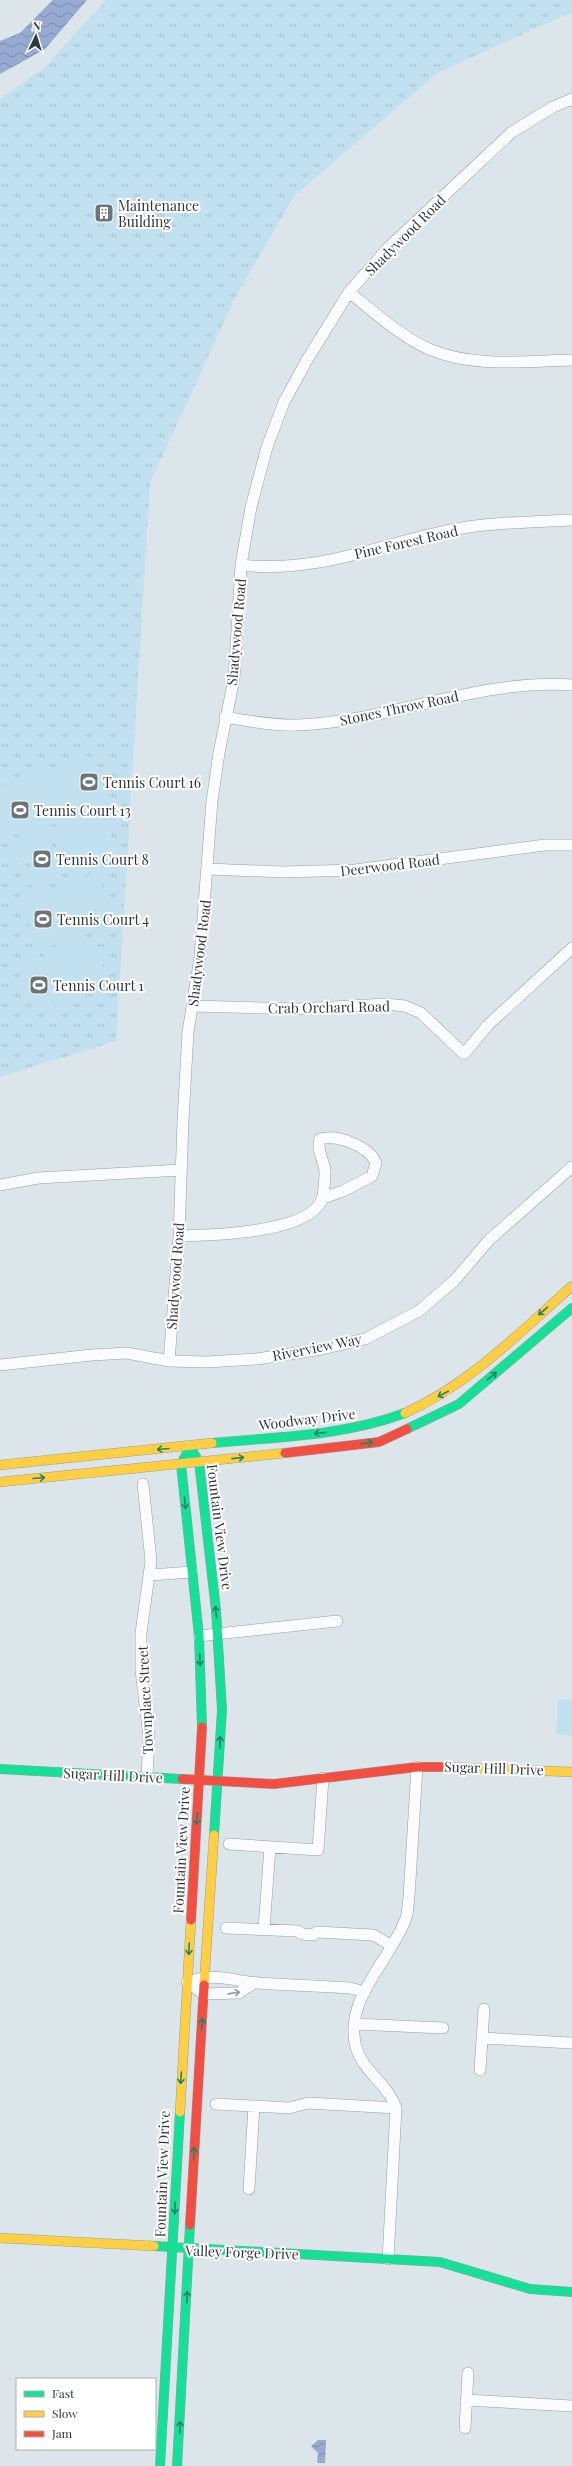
<svg xmlns="http://www.w3.org/2000/svg" width="572" height="2466" viewBox="0 0 572 2466" font-family="'Playfair Display',serif">
	<defs>
		<pattern id="grass-tufts" width="24" height="20" patternUnits="userSpaceOnUse"><rect width="24" height="20" fill="#c1e1f0"/><path d="M3 7l-1-3M5 7V3M7 7l1-3M15 17l-1-3M17 17v-4M19 17l1-3" fill="none" stroke="#a6c2cf"/></pattern>
		<pattern id="water-waves" width="16" height="10" patternUnits="userSpaceOnUse"><rect width="16" height="10" fill="#96aad2"/><path d="M0 5q4-4 8 0t8 0" fill="none" stroke="#7b8bab"/></pattern>
	</defs>
	<rect width="100%" height="100%" fill="#dbe5ea"/>
	<path fill="url(#grass-tufts)" d="M106,0H572V12L439,72L294,196L235,298L150,483L116,1041L0,1077V99L44,68Z"/>
	<path fill="#c1e1f0" d="M88,756L94,758L109,801L106,806L67,820L62,817L59,823L20,836L15,833L12,839L0,843V791L3,785L42,772L47,775L50,769Z
		M97,812L103,814L118,856L114,862L98,868L92,865L89,871L72,876L67,874L53,831L55,826L72,820L78,823L81,817Z
		M41,831L47,834L62,875L59,881L42,887L36,884L22,842L25,837Z
		M19,846L22,855L4,861L1,853Z
		M24,861L28,869L9,876L6,867Z
		M92,874L99,877L112,920L111,924L94,931L88,928L85,934L69,940L63,937L60,943L43,949L37,946L23,902L25,897L42,891L48,894L50,889L67,883L73,886L76,880Z
		M30,875L32,884L14,890L11,882Z
		M88,938L94,940L109,983L106,989L89,994L84,992L81,998L64,1003L58,1000L56,1006L39,1012L33,1010L19,969L22,961L38,955L44,958L46,952L63,946L69,949L71,943Z
		M558,1699L572,1700V1735L556,1734Z"/>
	<path fill="url(#water-waves)" d="M53,0H87L45,49L0,74V41L20,33Z
		M318,2440H326L325,2463H317L318,2453L311,2446Z"/>
	<g fill="none" stroke-linecap="round" stroke-linejoin="round">
		<defs>
			<path id="street" d="M349,292C374,312 400,336 429,349C472,368 526,361 572,360
				M241,565C319,574 382,543 456,529C494,522 534,522 572,520
				M225,717C249,721 274,726 297,725C390,722 479,678 572,685
				M208,869L283,872L355,870L545,845H572
				M193,1006L298,1009L385,1004L405,1006L421,1013L464,1054L487,1026L572,948
				M0,1185L38,1178L181,1170
				M179,1236C210,1235 315,1234 323,1196C324,1189 325,1179 325,1171C324,1160 316,1150 320,1139C337,1134 369,1146 376,1163L372,1176L343,1191L323,1198
				M169,1361L179,1236L183,1121L188,1032L200,957L212,801L219,753L234,679L241,565L251,507L267,447L284,402L307,360L349,292L389,247L512,132L553,107L572,99
				M0,1365L92,1355L127,1353L169,1361L207,1362L257,1359L322,1349L365,1339L419,1311L455,1280L489,1240L572,1167
				M143,1484L151,1561L141,1633V1670L149,1737L147,1777
				M150,1575L192,1572
				M199,1636L337,1621
				M229,1844L318,1850L323,1778
				M226,1928L298,1931L302,1934L313,1935L317,1932L373,1935L391,1945
				M264,1929L270,1847
				M187,1982C217,1972 228,1980 257,1983C288,1985 319,1986 350,1988L365,1992
				M187,1982L204,1994L239,1993L255,1982
				M355,2024L443,2028
				M482,2038L572,2043
				M480,2070L484,2009
				M216,2104L289,2108L308,2103L396,2108
				M249,2189L254,2106
				M388,2259L396,2108C388,2084 363,2072 356,2047C343,1999 391,1960 406,1918C408,1912 408,1904 409,1897L417,1767
				M466,2400L572,2406
				M465,2428L468,2373"/>
			<path id="fast" d="M407,1429L459,1404L572,1308
				M212,1443C277,1437 344,1436 405,1413
				M190,1447L181,1464L199,1636L202,1727
				M190,1447L199,1462L216,1610L222,1710L214,1835
				M0,1769L182,1779
				M154,2246L440,2262L530,2289L572,2292
				M160,2466L180,2112
				M177,2466L190,2225"/>
			<path id="slow" d="M405,1413C470,1384 519,1333 572,1286
				M0,1465L212,1443
				M0,1482L285,1453
				M443,1767L572,1772
				M204,1985L214,1835
				M180,2112L191,1920
				M0,2238L154,2246"/>
			<path id="jam" d="M285,1453L379,1442L407,1429
				M182,1779L274,1784L417,1767H443
				M191,1920L202,1727
				M190,2225L204,1985"/>
		</defs>
		<use href="#street" stroke="#979fa2" stroke-width="12"/>
		<use href="#fast" stroke="#979fa2" stroke-width="10"/>
		<use href="#slow" stroke="#979fa2" stroke-width="10"/>
		<use href="#jam" stroke="#979fa2" stroke-width="10"/>
		<use href="#street" stroke="#fafbfc" stroke-width="11"/>
		<use href="#fast" stroke="#16e098" stroke-width="9"/>
		<use href="#slow" stroke="#ffcf43" stroke-width="9"/>
		<use href="#jam" stroke="#f24e42" stroke-width="9"/>
	</g>
	<defs><path id="oneway-shaft" d="M-6 0H5M1.5-3L5.5 0L1.5 3" fill="none" stroke-width="1.6" stroke-linecap="round" stroke-linejoin="round"/></defs>
	<g stroke="#248364">
		<use href="#oneway-shaft" transform="translate(543 1311) rotate(139)"/>
		<use href="#oneway-shaft" transform="translate(492 1376) rotate(-40)"/>
		<use href="#oneway-shaft" transform="translate(443 1394) rotate(152)"/>
		<use href="#oneway-shaft" transform="translate(320 1433) rotate(174)"/>
		<use href="#oneway-shaft" transform="translate(367 1443) rotate(-8)"/>
		<use href="#oneway-shaft" transform="translate(163 1449) rotate(175)"/>
		<use href="#oneway-shaft" transform="translate(238 1458) rotate(-6)"/>
		<use href="#oneway-shaft" transform="translate(39 1478) rotate(-5)"/>
		<use href="#oneway-shaft" transform="translate(185 1503) rotate(84)"/>
		<use href="#oneway-shaft" transform="translate(216 1612) rotate(-96)"/>
		<use href="#oneway-shaft" transform="translate(200 1660) rotate(88)"/>
		<use href="#oneway-shaft" transform="translate(220 1742) rotate(-87)"/>
		<use href="#oneway-shaft" transform="translate(197 1819) rotate(93)"/>
		<use href="#oneway-shaft" transform="translate(189 1949) rotate(93)"/>
		<use href="#oneway-shaft" transform="translate(202 2024) rotate(-86)"/>
		<use href="#oneway-shaft" transform="translate(181 2078) rotate(94)"/>
		<use href="#oneway-shaft" transform="translate(194 2153) rotate(-87)"/>
		<use href="#oneway-shaft" transform="translate(175 2208) rotate(92)"/>
		<use href="#oneway-shaft" transform="translate(187 2297) rotate(-87)"/>
		<use href="#oneway-shaft" transform="translate(180 2427) rotate(-87)"/>
	</g>
	<use stroke="#94999b" href="#oneway-shaft" transform="translate(234 1993) rotate(-8)"/>
	<defs>
		<symbol id="building-square" viewBox="-11 -11 22 22"><rect x="-9" y="-9" width="18" height="18" rx="4" fill="#6b7478" stroke="#fff"/><path d="M-4-6H4V6H1V3H-1V6H-4ZM-2.5-4.3h1.7v1.8h-1.7ZM.8-4.3h1.7v1.8H.8ZM-2.5-1h1.7V.8h-1.7ZM.8-1h1.7V.8H.8Z" fill="#fff"/></symbol>
		<symbol id="stadium-square" viewBox="-11 -11 22 22"><rect x="-9" y="-9" width="18" height="18" rx="4" fill="#6b7478" stroke="#fff"/><path d="M0-5a6.5 5 0 1 0 0 10a6.5 5 0 1 0 0-10ZM-3.5-1.8h7v3.6h-7Z" fill="#fff"/></symbol>
	</defs>
	<g fill-rule="evenodd">
		<use href="#building-square" x="93" y="202" width="22" height="22"/>
		<use href="#stadium-square" x="78" y="771" width="22" height="22"/>
		<use href="#stadium-square" x="9" y="799" width="22" height="22"/>
		<use href="#stadium-square" x="31" y="848" width="22" height="22"/>
		<use href="#stadium-square" x="32" y="908" width="22" height="22"/>
		<use href="#stadium-square" x="28" y="974" width="22" height="22"/>
	</g>
	<g text-anchor="middle" dominant-baseline="central" stroke-width="4" stroke-linejoin="round" paint-order="stroke">
		<g font-size="14" fill="#2f373a" stroke="#fff" text-anchor="start">
			<text x="118" y="205">Maintenance<tspan x="118" dy="16">Building</tspan></text>
			<text x="103" y="782">Tennis Court 16</text>
			<text x="34" y="810">Tennis Court 13</text>
			<text x="56" y="859">Tennis Court 8</text>
			<text x="57" y="919">Tennis Court 4</text>
			<text x="53" y="985">Tennis Court 1</text>
		</g>
		<g font-size="14" fill="#2f373a" stroke="#fff">
			<text transform="translate(405 235) rotate(-45)">Shadywood Road</text>
			<text transform="translate(406 542) rotate(-13)">Pine Forest Road</text>
			<text transform="translate(236 632) rotate(-85)">Shadywood Road</text>
			<text transform="translate(399 708) rotate(-12)">Stones Throw Road</text>
			<text transform="translate(390 865) rotate(-7)">Deerwood Road</text>
			<text transform="translate(199 953) rotate(-83)">Shadywood Road</text>
			<text transform="translate(329 1007) rotate(-1)">Crab Orchard Road</text>
			<text transform="translate(175 1276) rotate(-86)">Shadywood Road</text>
			<text transform="translate(317 1347) rotate(-11)">Riverview Way</text>
			<text transform="translate(307 1419) rotate(-7)">Woodway Drive</text>
			<text transform="translate(220 1527) rotate(83)">Fountain View Drive</text>
			<text transform="translate(145 1700) rotate(-93)">Townplace Street</text>
			<text transform="translate(494 1768) rotate(2)">Sugar Hill Drive</text>
			<text transform="translate(113 1775) rotate(3)">Sugar Hill Drive</text>
			<text transform="translate(181 1850) rotate(-87)">Fountain View Drive</text>
			<text transform="translate(162 2174) rotate(-88)">Fountain View Drive</text>
			<text transform="translate(242 2252) rotate(2)">Valley Forge Drive</text>
		</g>
	</g>
	<rect x="16" y="2378" width="140" height="72" fill="#ffffff" stroke="#acafb0"/>
	<rect x="24" y="2391" width="20" height="6" fill="#16e098" stroke="#acafb0"/>
	<text x="52" y="2398" font-size="12" fill="#2f373a">Fast</text>
	<rect x="24" y="2411" width="20" height="6" fill="#ffcf43" stroke="#acafb0"/>
	<text x="52" y="2418" font-size="12" fill="#2f373a">Slow</text>
	<rect x="24" y="2431" width="20" height="6" fill="#f24e42" stroke="#acafb0"/>
	<text x="52" y="2438" font-size="12" fill="#2f373a">Jam</text>
	<g transform="translate(36 36) rotate(4)" stroke="#ffffff" stroke-width="3" paint-order="stroke">
	<path d="M0-3L7 15L0 10L-7 15Z" fill="#2f373a"/>
	<text y="-6" font-size="11" font-weight="bold" text-anchor="middle" fill="#2f373a">N</text>
	</g>
</svg>
